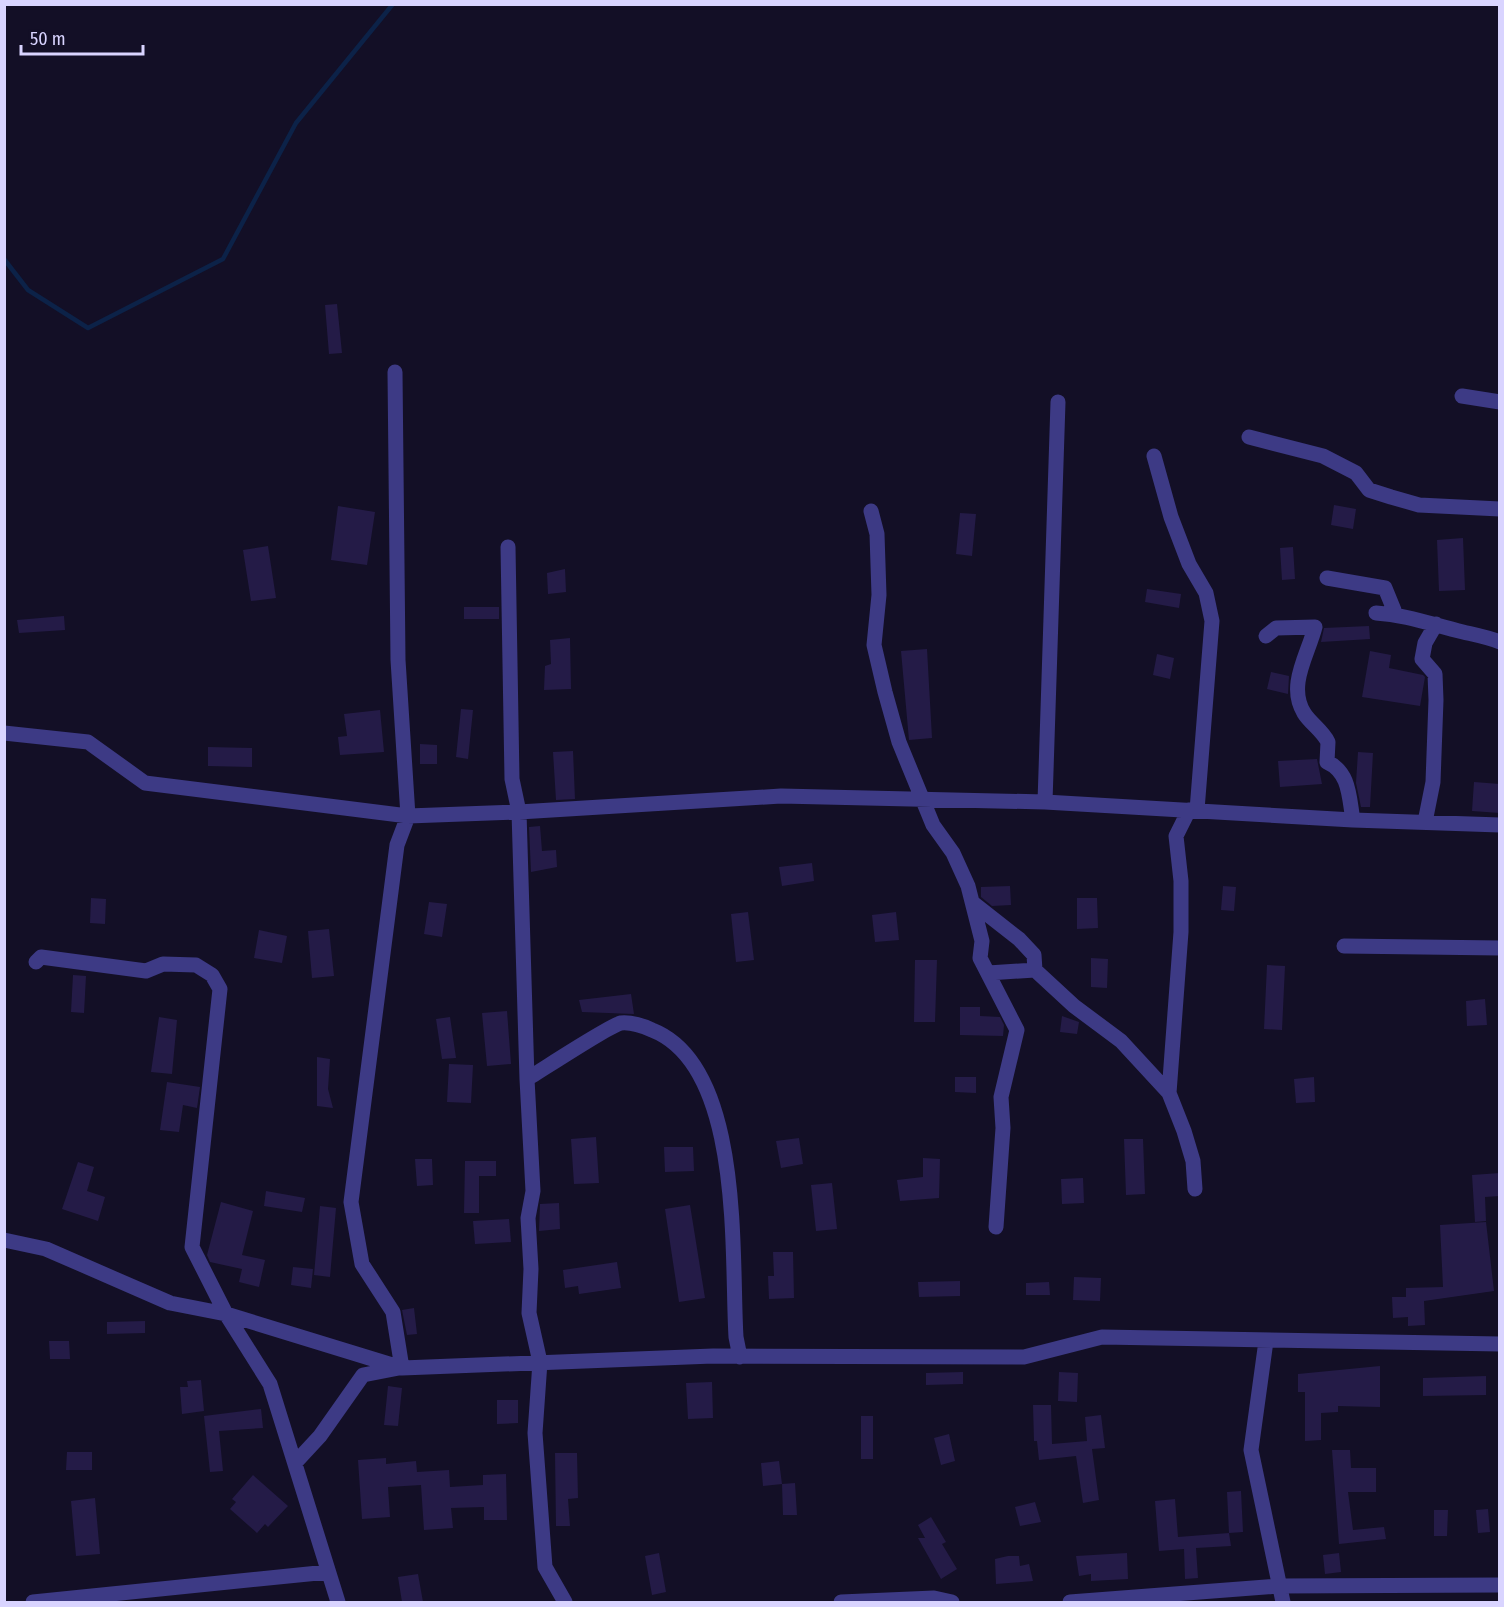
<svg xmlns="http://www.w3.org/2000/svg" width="1504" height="1607" viewBox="0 0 1504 1607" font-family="'Fira Sans Condensed',sans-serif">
	<rect width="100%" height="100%" fill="#130f26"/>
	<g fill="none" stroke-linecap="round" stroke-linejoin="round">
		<path stroke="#0c2248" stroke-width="4.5" d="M4,259L28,290L88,328L223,259L296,123L393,4"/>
	</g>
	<path fill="#241b47" d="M337,304L342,353L329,354L325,305Z
		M1334,505L1356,509L1353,529L1331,525Z
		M338,506L375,512L367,565L331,560Z
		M960,513L976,514L972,556L956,554Z
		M1463,538L1465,590L1439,591L1437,540Z
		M268,546L276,598L251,601L243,550Z
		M1293,547L1295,579L1282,580L1280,548Z
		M565,569L566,592L548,594L547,573Z
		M1147,589L1181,594L1179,608L1145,602Z
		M464,607H499V619H464Z
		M64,616L65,630L19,633L17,620Z
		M1369,626L1370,639L1321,642L1324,628Z
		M570,638L571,689L544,690L545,666L551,664L550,640Z
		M927,649L932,738L909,740L901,651Z
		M1370,651L1391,655L1389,668L1423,675L1425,677L1420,706L1362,697Z
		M1157,654L1174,658L1170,679L1153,675Z
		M1271,672L1289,676L1288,694L1267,689Z
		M461,709L473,710L468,759L456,757Z
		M380,710L384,752L340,755L338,737L347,736L344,714Z
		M420,744L437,745V764H420Z
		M208,747L252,748V767L208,766Z
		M573,751L575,799L556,800L553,752Z
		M1358,752L1373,753L1370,807H1361L1356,783Z
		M1317,759L1322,784L1280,787L1278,761Z
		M1474,782L1500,784V813L1472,811Z
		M540,826L542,851L556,850L557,867L531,872L529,827Z
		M812,863L814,881L782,886L779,867Z
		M1010,886L1011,905L992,906L981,897V887Z
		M1223,886L1236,887L1234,911L1221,910Z
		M91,898L106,899L105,924L90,923Z
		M1077,898H1097L1098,928L1077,929Z
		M429,902L447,904L442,937L424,934Z
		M748,912L754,960L736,962L731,914Z
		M896,912L899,940L875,942L872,915Z
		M329,929L334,976L312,978L308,931Z
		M259,930L287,936L282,963L254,958Z
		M1091,958L1108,959L1107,988L1091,987Z
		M915,960H937L935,1022H914Z
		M1267,965L1285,966L1282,1030L1264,1029Z
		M73,975L86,976L84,1013L71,1012Z
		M631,994L634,1014L582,1012L579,1000Z
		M1485,999L1487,1025L1467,1026L1466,1001Z
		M960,1007H980V1016L1000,1017L1004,1025L1003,1036L960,1035Z
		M507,1011L511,1064L487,1066L482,1013Z
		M1062,1016L1079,1022L1077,1034L1060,1032Z
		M159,1017L177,1020L172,1074L151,1072Z
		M450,1017L456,1058L442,1059L436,1019Z
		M317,1057L330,1059L328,1089L333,1108L317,1106Z
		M449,1064L473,1065L471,1103L447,1102Z
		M955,1077H976V1093L955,1092Z
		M1314,1077L1315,1102L1296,1103L1294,1079Z
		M167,1082L200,1087L197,1108L183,1105L179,1132L160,1130Z
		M596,1137L599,1183L574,1184L571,1139Z
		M799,1138L803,1164L781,1168L776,1141Z
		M1124,1139H1143L1145,1194L1126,1195Z
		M664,1147H693L694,1171L665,1172Z
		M923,1158L940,1159L939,1198L900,1201L897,1180L923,1177Z
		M415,1159H432L433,1185L417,1186Z
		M465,1161H496V1176H479V1213H464Z
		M78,1162L94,1167L87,1191L105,1197L98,1221L62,1209Z
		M1500,1173V1196L1485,1197L1486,1221L1475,1222L1472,1175Z
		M1083,1178L1084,1203L1062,1204L1061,1179Z
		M832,1183L837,1229L816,1231L811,1185Z
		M266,1191L305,1198L302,1212L264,1206Z
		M221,1202L253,1211L242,1255L265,1260L259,1287L239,1282L242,1269L210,1262L207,1255Z
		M559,1203L560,1229L539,1231L540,1204Z
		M690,1205L705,1298L679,1302L665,1209Z
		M320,1206L336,1208L330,1277L314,1275Z
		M509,1219L511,1242L475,1244L473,1221Z
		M1486,1222L1494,1291L1424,1301L1425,1325L1408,1326V1317L1393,1318L1392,1297H1406V1288L1443,1287L1440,1225Z
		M773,1252H793L794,1298L769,1299L768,1276H774Z
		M617,1262L621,1288L579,1294L578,1286L565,1288L563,1270Z
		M293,1267L313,1269L311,1288L291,1285Z
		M1074,1277L1101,1278L1100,1301L1073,1300Z
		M960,1281V1296L919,1297L918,1282Z
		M1049,1282L1050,1295H1026V1283Z
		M414,1308L417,1334L407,1335L402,1310Z
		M145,1321V1333L107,1334V1322Z
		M49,1341H69L70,1359H50Z
		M1380,1366V1407L1338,1406V1412L1321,1413V1440L1305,1441V1392H1298V1374Z
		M963,1372V1384L926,1385V1373Z
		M1059,1372L1078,1373L1077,1402L1058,1401Z
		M1486,1376V1395L1423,1396V1378Z
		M201,1380L204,1411L182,1414L180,1387H188L187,1381Z
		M712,1382L713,1418L688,1419L686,1383Z
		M388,1386L402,1388L398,1426L384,1425Z
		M497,1400H518V1423L497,1424Z
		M1033,1405H1051L1052,1444L1087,1441L1085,1417L1101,1415L1105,1448L1092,1449L1099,1500L1083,1503L1076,1456L1039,1460L1037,1441H1034Z
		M261,1409L263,1428L219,1431L223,1471L210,1472L204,1416Z
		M861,1416H873V1459H861Z
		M949,1434L955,1461L941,1465L934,1438Z
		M1332,1450H1350L1351,1468H1376V1492H1348L1353,1530L1384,1527L1386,1539L1339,1544Z
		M67,1452H92V1470H66Z
		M555,1453H577L578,1498L568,1499L570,1526H556Z
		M386,1458V1464L416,1461L417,1472L449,1470L450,1487L483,1485V1475L506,1474L507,1520H484V1507L451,1508L453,1528L424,1530L421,1485L388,1487L390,1517L362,1519L358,1460Z
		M779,1461L782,1484L763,1486L761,1463Z
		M253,1475L288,1506L268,1527L265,1524L257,1533L230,1509L236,1502L232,1499Z
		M795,1483L797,1515H783L782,1484Z
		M1241,1491L1243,1532L1229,1533L1227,1492Z
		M95,1498L100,1554L76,1556L71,1501Z
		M1175,1499L1178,1537L1229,1533L1231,1546L1196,1548L1198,1578L1185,1579L1184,1549L1159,1551L1155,1501Z
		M1035,1502L1041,1522L1020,1526L1015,1507Z
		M1488,1509L1490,1532L1478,1533L1476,1510Z
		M1434,1510H1448L1447,1536H1434Z
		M931,1517L946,1542L942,1544L957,1569L941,1579L918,1538H925L918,1525Z
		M659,1553L666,1592L652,1595L645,1556Z
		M1127,1553L1128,1579L1091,1581V1574L1079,1576L1076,1556Z
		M1339,1553L1341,1572L1325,1574L1323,1555Z
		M1008,1556H1019L1020,1566L1029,1564L1033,1581L996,1584L995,1559Z
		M418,1574L423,1602H402L398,1577Z"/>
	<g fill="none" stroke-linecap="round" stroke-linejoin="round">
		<path stroke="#3d3a85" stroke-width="15" d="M395,372L398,660L408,816L397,845L351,1202L362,1264L393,1312L402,1368L713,1356L1024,1357L1102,1337L1500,1344
			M1462,396L1500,402
			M1249,437L1323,456L1356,473L1369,490L1391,497L1419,505L1500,509
			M1154,456L1171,517L1189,564L1206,593L1212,621L1197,810
			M871,511L877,534L879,595L874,645L885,692L899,742L933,825L953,853L968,886L982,941L980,958L1017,1030L1001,1097L1003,1128L996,1227
			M508,547L512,779L519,812L527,1079L533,1191L528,1218L531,1269L529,1313L540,1362L535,1433L545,1567L565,1602
			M1327,578L1385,588L1394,610L1391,614
			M1376,613C1407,615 1433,625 1463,632C1476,635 1487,637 1500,642
			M1266,636L1276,628L1315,627C1308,655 1287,685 1304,713C1310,723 1322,730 1328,742L1327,762C1350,772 1349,798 1353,820
			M4,733L88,742L145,783L408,816L519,812L781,796L1045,802L1353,820L1500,825
			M1045,802L1058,402
			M1189,810L1176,836L1181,881V932L1169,1093L1184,1131L1193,1161L1195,1189
			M1425,822L1433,782L1436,700L1435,674L1422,659L1425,643L1436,624
			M973,903L1019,939L1034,955L1035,970L1074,1006L1121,1041L1169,1093
			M1344,946L1500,948
			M36,962L41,957L146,971L163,964L196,965L212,975L220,989L192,1247L226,1314L270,1384L338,1602
			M988,973L1035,970
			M527,1079C542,1070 610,1025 621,1023C631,1022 644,1026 652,1030C744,1066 731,1256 736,1337L740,1357
			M4,1240L46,1249L170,1303L226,1314L402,1368
			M1266,1341L1251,1450L1283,1602
			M295,1463L320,1436L363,1375L399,1368
			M33,1602L328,1572
			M841,1602L934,1598L952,1602
			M1070,1602L1278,1586L1500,1585"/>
	</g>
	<rect width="1504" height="1607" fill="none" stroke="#d9d4ff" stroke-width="12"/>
	<path d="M21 45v9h122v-9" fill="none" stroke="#d9d4ff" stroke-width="3"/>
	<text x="30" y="45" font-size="18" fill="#d9d4ff" stroke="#130f26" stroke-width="4.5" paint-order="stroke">50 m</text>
</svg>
